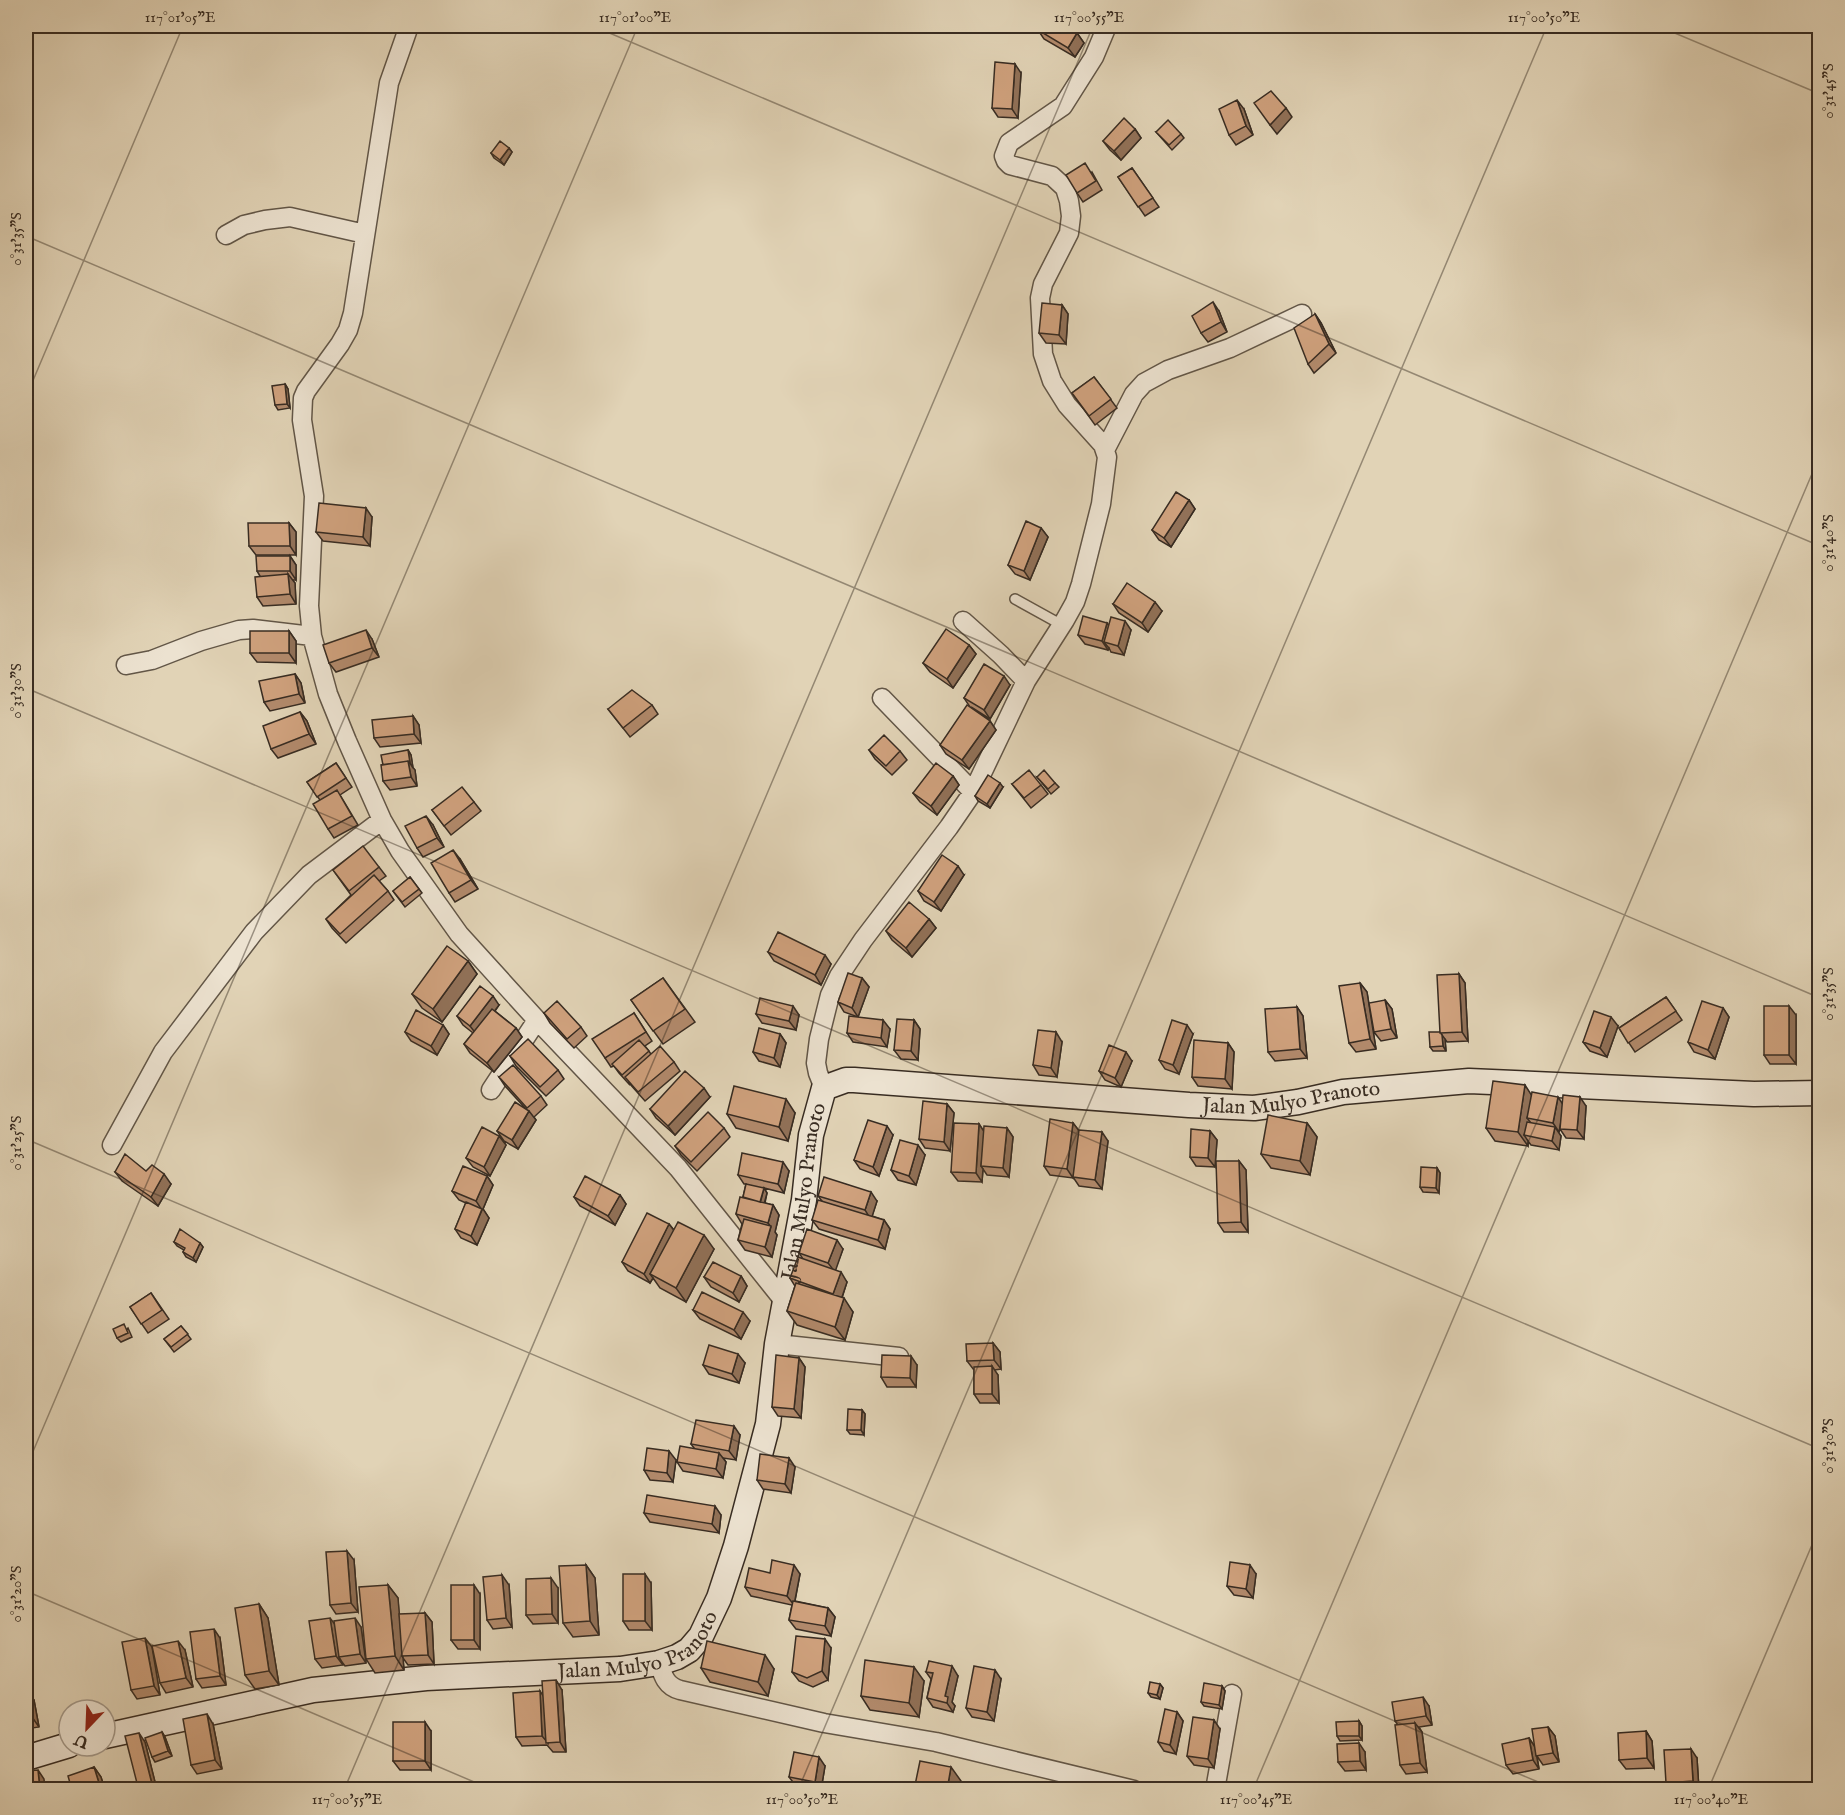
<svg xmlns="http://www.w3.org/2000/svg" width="1845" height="1815" viewBox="0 0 1845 1815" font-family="'IM FELL English',serif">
	<rect width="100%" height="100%" fill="#e1d3b6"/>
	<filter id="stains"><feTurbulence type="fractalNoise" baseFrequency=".00333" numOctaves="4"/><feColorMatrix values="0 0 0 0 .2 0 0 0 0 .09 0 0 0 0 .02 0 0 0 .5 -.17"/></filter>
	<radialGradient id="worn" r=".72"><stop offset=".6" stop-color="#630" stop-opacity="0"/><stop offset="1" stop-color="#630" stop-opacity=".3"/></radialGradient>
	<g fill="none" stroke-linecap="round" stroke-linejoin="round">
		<defs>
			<path id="lane" d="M1015,599L1062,625"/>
			<path id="street" d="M409,26L389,83L353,313L348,330L340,344L306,391L303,398L302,420L314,496L309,606L312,636L328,694L347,741L382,820L400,851L459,934L537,1020L678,1168L784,1301
				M226,235L244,225L265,220L290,217L365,234
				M1105,450L1134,394L1144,383L1168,370L1230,348L1302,314
				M963,621L1001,655L1026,681
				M126,665L152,660L201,641L239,630L253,629L312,636
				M882,698L973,792
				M824,1088L818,1073L816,1063L819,1039L830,995L839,976L863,940L949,827L973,792L1026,681L1065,620L1075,602L1081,584L1101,504L1107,457L1103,445L1067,405L1052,381L1043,354L1040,298L1043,284L1069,233L1071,216L1069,201L1065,188L1052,176L1010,165L1006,161L1004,156L1009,143L1063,106L1094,57L1107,26
				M491,1090L537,1020
				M112,1145L163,1052L254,932L309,875L382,820
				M777,1344L899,1357
				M659,1663C663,1676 666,1686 680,1690L824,1723L936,1742L1134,1790
				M1215,1790L1232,1694"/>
			<g id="secondary">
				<path id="s1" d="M105,1736L313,1690L426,1678L620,1669L659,1663L677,1657L689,1650L701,1636L719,1598L736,1546L768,1424L777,1344L804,1200L811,1135L824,1088L846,1080H854L1189,1105L1254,1108L1298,1102L1343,1092L1469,1081L1754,1094L1820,1093"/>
				<path d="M26,1758L69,1745"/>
			</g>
		</defs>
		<use href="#lane" stroke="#625647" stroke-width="12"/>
		<use href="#street" stroke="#625647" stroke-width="21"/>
		<use href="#secondary" stroke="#382c22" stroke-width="27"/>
		<use href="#lane" stroke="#ece2d0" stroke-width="9"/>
		<use href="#street" stroke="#ece2d0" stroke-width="18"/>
		<use href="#secondary" stroke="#ece2d0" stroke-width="24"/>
	</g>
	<path fill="#b28a6c" stroke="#382c22" stroke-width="1.5" d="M1038,30L1077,33L1084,43L1075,57L1044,39Z
		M1021,73L1018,118L998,117L992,108Z
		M1244,109L1253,135L1236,145L1229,135Z
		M1135,129L1141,138L1121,160L1110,150L1103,141Z
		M1156,132L1181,134L1184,138L1172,150Z
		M509,148L512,152L504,165L494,158L491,153Z
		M1132,168L1159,207L1145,216L1118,177Z
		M1092,172L1102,190L1083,202L1077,193Z
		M1062,305L1068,314L1066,344L1046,343L1039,333Z
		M1219,311L1227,332L1208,342L1201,333Z
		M1315,314L1321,323L1336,353L1314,373L1308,364Z
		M1094,377L1117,408L1095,425L1072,393Z
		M285,384L288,389L290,408L278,410L275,405Z
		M1189,500L1195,509L1171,547L1159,540L1152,530Z
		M372,517L370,546L323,541L316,532Z
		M289,523L296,532V555H256L249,546Z
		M1041,528L1048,537L1030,580L1015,574L1008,565Z
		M290,556L296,565V580H292L295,583L296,604L263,606L257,597L260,576L257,571Z
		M1113,604L1162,611L1148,632L1119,613Z
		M1107,623L1109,626L1131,630L1124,655L1111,652L1109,648L1108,650L1085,644L1078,635Z
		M289,631L296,641V663L257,662L250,653Z
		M372,639L379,657L336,672L329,663Z
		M969,645L976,654L953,688L930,672L923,663Z
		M295,674L301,683L305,703L270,711L264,702Z
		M1010,685L990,719L971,707L990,721L996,730L969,769L946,754L940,745L970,707L964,698Z
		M652,705L658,714L630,737L608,709Z
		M300,712L307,721L316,744L278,758L271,749Z
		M413,716L419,725L421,743L380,747L374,738Z
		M408,750L411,755L413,768L415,770L417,786L390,790L383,781V765Z
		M869,750L900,751L907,760L892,775L875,759Z
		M336,763L352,787L340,795L358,825L334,838L328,829L320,800L307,782Z
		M953,776L959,785L937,815L920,802L913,793Z
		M1037,777L1055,783L1059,787L1051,794Z
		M1012,784L1041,785L1048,794L1031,808Z
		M1003,787L990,808L978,801L975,796Z
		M474,802L481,811L451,835L432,810Z
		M433,825L444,847L423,857L417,848Z
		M460,859L478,889L455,902L449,893Z
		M379,867L386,876L379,881L388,891L394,900L346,943L332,928L326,919L351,895L333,870Z
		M964,875L941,911L924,901L918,891Z
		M410,877L422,893L405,907L393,891Z
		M929,919L936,928L912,957L892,940L886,931Z
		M768,952L831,964L821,985L774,961Z
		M468,961L477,974L442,1022L422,1008L412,994Z
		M1459,974L1465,983L1468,1041L1447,1042L1445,1039L1446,1051H1433L1430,1047L1440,1032Z
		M663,978L695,1022L663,1044L631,1000Z
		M862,978L869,987L858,1017L844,1012L838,1002Z
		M1360,983L1367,992L1376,1049L1356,1052L1349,1043Z
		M1666,997L1682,1020L1635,1052L1619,1028Z
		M1385,1000L1392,1009L1397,1038L1381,1041L1374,1032Z
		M499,1005L495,1011L516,1028L522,1037L494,1072L470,1053L464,1044L473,1033L463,1025L457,1016Z
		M1297,1007L1303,1016L1307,1058L1275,1061L1268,1052Z
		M1723,1008L1729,1017L1715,1059L1694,1052L1688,1042Z
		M544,1013L581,1027L587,1036L574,1048L550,1023Z
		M634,1013L652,1041L645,1046L651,1054L674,1062L680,1071L645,1101L629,1083V1084L619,1073L614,1066L611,1067L605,1058Z
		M756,1014L799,1015L796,1030L762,1023Z
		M1796,1015V1064H1770L1764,1055Z
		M914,1020L920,1029L918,1060L901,1059L894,1050Z
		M443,1025L449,1034L437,1055L411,1041L405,1032Z
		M1618,1026L1607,1057L1590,1051L1583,1042Z
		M890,1029L887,1047L853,1042L847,1033Z
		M780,1034L786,1043L780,1067L759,1061L753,1052Z
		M1193,1034L1179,1074L1165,1069L1159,1060Z
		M1062,1042L1057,1077L1039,1075L1033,1065Z
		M1228,1043L1234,1052L1232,1089L1198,1086L1192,1077Z
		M510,1056L558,1070L564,1079L546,1096L516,1066Z
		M1132,1061L1121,1087L1105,1080L1099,1071Z
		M499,1077L541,1096L547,1105L534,1117L536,1120L518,1149L504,1141L497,1131L526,1109L505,1086Z
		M1531,1095L1562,1103L1586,1106L1584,1139L1566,1138L1560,1129L1559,1132H1558L1561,1136L1559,1150L1531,1145L1528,1141V1146L1495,1141L1486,1128Z
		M710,1097L675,1135L656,1118L650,1109Z
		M947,1104L954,1113L950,1151L925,1148L919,1139Z
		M795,1113L788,1141L736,1128L727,1114Z
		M1073,1123L1079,1131L1108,1141L1102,1189L1079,1186L1073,1177V1178L1050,1175L1044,1166Z
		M1307,1123L1317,1137L1310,1175L1271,1168L1261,1154Z
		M979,1124L984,1132L1007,1128L1013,1137L1009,1177L987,1175L983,1169L982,1182L958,1181L951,1172Z
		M724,1128L730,1137L697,1171L681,1155L675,1146Z
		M1210,1131L1217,1140L1215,1167L1196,1166L1190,1157Z
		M893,1135L879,1176L860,1169L854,1160Z
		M499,1136L506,1145L490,1176L473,1167L466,1158Z
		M925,1155L916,1185L898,1180L891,1170Z
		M1239,1161L1246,1170L1248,1232H1224L1218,1223Z
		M1437,1168L1440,1173L1439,1193L1423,1192L1420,1187Z
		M146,1171L171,1184L158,1206L122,1181L115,1172Z
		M789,1171L784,1193L764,1188L767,1193L765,1203L773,1205L779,1215L775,1232L777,1235L772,1257L745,1250L738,1240L742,1224L736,1214L743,1197L746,1184H744L738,1175Z
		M487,1176L493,1185L483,1209L489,1218L477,1245L461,1238L455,1229L466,1203L459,1200L452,1191Z
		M620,1195L626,1204L615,1225L580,1206L574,1197Z
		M818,1196L877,1201L872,1216L884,1220L890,1229L885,1249L819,1229L812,1220L822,1201Z
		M669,1224L674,1230L714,1249L686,1302L660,1288L653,1278L650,1283L628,1271L622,1262Z
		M174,1242L200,1243L203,1247L196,1262L186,1257L183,1252L184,1250L177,1246Z
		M843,1249L835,1270L847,1282L842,1298L853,1312L845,1340L797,1325L787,1311L795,1286L790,1278L803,1259L799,1253Z
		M741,1276L747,1286L739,1302L711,1287L704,1277Z
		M151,1293L169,1319L148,1333L130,1307Z
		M693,1310L750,1321L741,1339L700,1319Z
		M181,1326L191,1339L174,1352L164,1339Z
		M128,1328L132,1337L121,1342L117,1338Z
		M993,1343L1000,1352L1001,1369L994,1370L998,1375L999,1403H980L974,1394V1370L967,1361Z
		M799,1358L805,1367L801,1418L778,1416L772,1407Z
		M745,1363L739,1383L709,1374L703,1365Z
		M917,1365L916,1387H887L881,1377Z
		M862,1410L865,1414L864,1435L850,1434L847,1430Z
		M740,1435L736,1460L723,1458L726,1462L723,1478L683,1471L677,1462L694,1448L691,1444Z
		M676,1460L673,1482L650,1480L644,1470Z
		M795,1467L791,1493L763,1489L757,1480Z
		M644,1513L721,1515L719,1533L650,1522Z
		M354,1560L358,1612L336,1614L330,1605Z
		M586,1565L595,1578L599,1635L573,1637L563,1623Z
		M770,1573L800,1574L795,1601L828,1608L835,1617L831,1636L796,1629L789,1620L792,1605L751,1596L745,1587Z
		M1256,1574L1253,1598L1234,1595L1227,1586Z
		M651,1583L652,1630H629L623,1621Z
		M388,1585L398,1598L399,1617L425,1613L432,1622L434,1664L408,1665L403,1658L404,1670L375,1673L366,1659Z
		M509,1585L512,1627L493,1629L487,1620Z
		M558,1588V1623L533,1624L526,1615Z
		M480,1594V1649H458L451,1640Z
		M259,1604L268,1618L279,1685L255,1689L245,1675Z
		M334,1624L361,1627L366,1663L345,1666L342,1662L343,1665L322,1668L315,1659Z
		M220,1638L226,1685L202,1688L196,1679Z
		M152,1647L160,1695L137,1699L131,1690Z
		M831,1648L828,1680L813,1687L799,1681L792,1672Z
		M185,1650L193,1687L166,1693L160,1683Z
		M701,1668L774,1669L768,1696L710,1682Z
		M926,1672L958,1676L952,1702L955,1706L953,1712L933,1707L927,1698L931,1679Z
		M1001,1679L994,1721L972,1717L966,1708Z
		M924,1681L919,1717L870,1710L861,1696Z
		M1160,1684L1163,1688L1160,1699L1151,1697L1148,1693Z
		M1222,1686L1225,1691L1222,1709L1204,1706L1201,1702Z
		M562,1690L566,1752H553L547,1745L522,1746L516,1737L543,1695Z
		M26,1691H28L34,1700L39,1727L26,1729Z
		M1429,1706L1432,1725L1419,1727L1422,1732L1427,1772L1406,1774L1400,1765L1398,1725L1395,1721Z
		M1177,1712L1183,1721L1176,1754L1164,1751L1158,1742Z
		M1359,1721L1362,1726V1740L1340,1741L1337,1736Z
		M213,1724L222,1769L197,1774L191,1765Z
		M1548,1727L1555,1736L1559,1762L1543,1765L1537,1756L1539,1769L1513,1774L1506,1765L1529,1738L1535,1747Z
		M1220,1729L1214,1768L1194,1765L1187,1756Z
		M431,1731V1770H400L393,1761Z
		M1646,1731L1652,1741L1654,1768L1626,1769L1619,1760Z
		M162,1732L165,1737L172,1756L155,1762L152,1757Z
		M145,1742L157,1790H140L138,1787Z
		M1365,1752L1366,1770L1345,1771L1338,1762Z
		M1697,1758L1699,1790H1670L1666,1783Z
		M825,1766L821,1790H814L796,1786L789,1777Z
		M94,1767L101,1777L105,1790H72Z"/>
	<path fill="#917158" stroke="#382c22" stroke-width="1.5" d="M1077,33L1084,43L1075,57L1068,48Z
		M1015,64L1021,73L1018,118L1012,109Z
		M1237,100L1244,109L1253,135L1246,126Z
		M1286,108L1292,117L1277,134L1270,125Z
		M1135,129L1141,138L1121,160L1114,151Z
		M509,148L512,152L504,165L500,160Z
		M1213,302L1219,311L1227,332L1221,322Z
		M1062,305L1068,314L1066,344L1059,335Z
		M1315,314L1321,323L1336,353L1329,344Z
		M285,384L288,389L290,408L287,404Z
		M1189,500L1195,509L1171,547L1164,538Z
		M366,508L372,517L370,546L363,537Z
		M289,523L296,532V555L290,546Z
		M1041,528L1048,537L1030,580L1024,571Z
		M290,556L296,565V580L290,571Z
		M288,574L295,583L296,604L290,594Z
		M1155,602L1162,611L1148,632L1142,623Z
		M1125,621L1131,630L1124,655L1118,646Z
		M1107,623L1113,632L1104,642L1109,648L1108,650L1102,641Z
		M366,630L372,639L379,657L372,648Z
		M289,631L296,641V663L289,653Z
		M969,645L976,654L953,688L947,679Z
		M295,674L301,683L305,703L299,694Z
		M1004,676L1010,685L990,719L984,710Z
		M300,712L307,721L316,744L309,734Z
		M413,716L419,725L421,743L414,734Z
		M990,721L996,730L969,769L962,760Z
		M408,750L411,755L413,768L410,763Z
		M408,761L415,770L417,786L411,777Z
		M953,776L959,785L937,815L931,806Z
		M1000,783L1003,787L990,808L987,804Z
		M426,816L433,825L444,847L437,838Z
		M453,850L460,859L478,889L471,880Z
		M958,866L964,875L941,911L934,902Z
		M929,919L936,928L912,957L906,948Z
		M825,955L831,964L821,985L815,975Z
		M468,961L477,974L442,1022L433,1009Z
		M1459,974L1465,983L1468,1041L1462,1032Z
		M862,978L869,987L858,1017L852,1008Z
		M1360,983L1367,992L1376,1049L1370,1039Z
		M493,996L499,1005L477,1035L470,1026Z
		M1385,1000L1392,1009L1397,1038L1391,1029Z
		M793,1006L799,1015L796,1030L789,1021Z
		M1789,1006L1796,1015V1064L1789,1055Z
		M1297,1007L1303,1016L1307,1058L1300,1049Z
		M1723,1008L1729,1017L1715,1059L1708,1050Z
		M1611,1017L1618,1026L1607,1057L1600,1048Z
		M883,1020L890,1029L887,1047L881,1038Z
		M914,1020L920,1029L918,1060L911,1051Z
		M443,1025L449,1034L437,1055L431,1046Z
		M1187,1025L1193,1034L1179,1074L1173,1065Z
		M516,1028L522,1037L494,1072L487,1063Z
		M1056,1032L1062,1042L1057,1077L1051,1068Z
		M780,1034L786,1043L780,1067L774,1058Z
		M1442,1035L1445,1039L1446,1051L1443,1046Z
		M1228,1043L1234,1052L1232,1089L1225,1079Z
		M1126,1052L1132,1061L1121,1087L1115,1078Z
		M1525,1085L1534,1099L1527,1118L1531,1123L1524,1135L1528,1141V1146L1518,1132Z
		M704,1088L710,1097L675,1135L668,1126Z
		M1558,1097L1564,1106L1559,1132L1553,1123Z
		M1580,1097L1586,1106L1584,1139L1577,1130Z
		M786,1099L795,1113L788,1141L779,1127Z
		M947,1104L954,1113L950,1151L944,1142Z
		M529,1111L536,1120L518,1149L512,1140Z
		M1073,1123L1080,1132L1073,1178L1067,1169Z
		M1307,1123L1317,1137L1310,1175L1300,1161Z
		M979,1124L985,1133L981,1166L983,1169L982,1182L976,1173Z
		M887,1126L893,1135L879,1176L873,1167Z
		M1555,1127L1561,1136L1559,1150L1552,1141Z
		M1007,1128L1013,1137L1009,1177L1003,1168Z
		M1210,1131L1217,1140L1215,1167L1208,1158Z
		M1102,1132L1108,1141L1102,1189L1095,1180Z
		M499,1136L506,1145L490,1176L484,1167Z
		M918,1145L925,1155L916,1185L909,1176Z
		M1239,1161L1246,1170L1248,1232L1241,1222Z
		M783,1162L789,1171L784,1193L778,1184Z
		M1437,1168L1440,1173L1439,1193L1436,1188Z
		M164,1174L171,1184L158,1206L151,1197Z
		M487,1176L493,1185L483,1209L489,1218L477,1245L471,1236L482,1210L476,1201Z
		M764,1188L767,1193L763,1208L760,1204Z
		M871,1192L877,1201L871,1220L865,1210Z
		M620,1195L626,1204L615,1225L608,1216Z
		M773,1205L779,1215L775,1232L777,1235L772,1257L765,1247L771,1227L768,1223Z
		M884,1220L890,1229L885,1249L878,1240Z
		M669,1224L676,1233L650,1274L653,1278L650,1283L644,1274Z
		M704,1235L714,1249L686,1302L676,1288Z
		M837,1240L843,1249L835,1272L828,1263Z
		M200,1243L203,1247L196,1262L193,1258Z
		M841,1272L847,1282L840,1303L833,1294Z
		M741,1276L747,1286L739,1302L733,1293Z
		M844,1298L853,1312L845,1340L835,1327Z
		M743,1312L750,1321L741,1339L734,1330Z
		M993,1343L1000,1352L1001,1369L994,1360Z
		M738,1354L745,1363L739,1383L732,1374Z
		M911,1356L917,1365L916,1387L910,1378Z
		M799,1358L805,1367L801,1418L794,1409Z
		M992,1366L998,1375L999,1403L992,1394Z
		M862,1410L865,1414L864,1435L861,1430Z
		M734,1426L740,1435L736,1460L729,1451Z
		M669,1451L676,1460L673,1482L667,1473Z
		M719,1453L726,1462L723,1478L716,1469Z
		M789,1458L795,1467L791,1493L785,1484Z
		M715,1506L721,1515L719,1533L712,1524Z
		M347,1551L354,1560L358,1612L351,1603Z
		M586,1565L595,1578L599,1635L590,1621Z
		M794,1565L800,1574L794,1605L787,1596Z
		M1250,1565L1256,1574L1253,1598L1246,1589Z
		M645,1574L651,1583L652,1630L645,1621Z
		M502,1575L509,1585L512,1627L506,1618Z
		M551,1578L558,1588V1623L552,1614Z
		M388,1585L398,1598L403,1656H402L403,1658L404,1670L395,1656Z
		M474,1585L480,1594V1649L474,1640Z
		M259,1604L268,1618L279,1685L269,1671Z
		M828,1608L835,1617L831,1636L825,1626Z
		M425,1613L432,1622L434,1664L428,1655Z
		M330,1618L337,1627L339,1657L342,1662L343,1665L336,1656Z
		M355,1618L361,1627L366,1663L360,1654Z
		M214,1629L220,1638L226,1685L220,1676Z
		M145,1638L152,1647L160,1695L154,1686Z
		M825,1639L831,1648L828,1680L822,1671Z
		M178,1641L185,1650L193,1687L186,1678Z
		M765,1655L774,1669L768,1696L758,1682Z
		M952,1666L958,1676L952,1702L955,1706L953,1712L947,1703L945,1696Z
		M914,1667L924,1681L919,1717L909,1703Z
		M995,1670L1001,1679L994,1721L987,1712Z
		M556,1680L562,1690L566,1752L560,1742Z
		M1160,1684L1163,1688L1160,1699L1157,1695Z
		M1222,1686L1225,1691L1222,1709L1219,1705Z
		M28,1691L34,1700L39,1727L32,1717Z
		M540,1691L546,1700L548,1743L542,1736Z
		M1423,1697L1429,1706L1432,1725L1426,1716Z
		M1177,1712L1183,1721L1176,1754L1170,1745Z
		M207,1714L213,1724L222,1769L215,1760Z
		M1214,1720L1220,1729L1214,1768L1208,1759Z
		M1359,1721L1362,1726V1740L1359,1736Z
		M425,1722L431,1731V1770L425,1761Z
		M1415,1723L1422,1732L1427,1772L1420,1763Z
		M1548,1727L1555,1736L1559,1762L1553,1753Z
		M1646,1731L1652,1741L1654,1768L1647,1758Z
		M162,1732L165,1737L172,1756L168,1751Z
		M139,1733L145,1742L157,1790H156L152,1784Z
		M1529,1738L1535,1747L1539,1769L1533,1760Z
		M1359,1743L1365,1752L1366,1770L1360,1761Z
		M1691,1749L1697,1758L1699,1790L1693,1781Z
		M819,1757L825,1766L821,1790H820L815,1782Z
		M94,1767L101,1777L105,1790L99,1783Z
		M951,1767L961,1781L959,1790H947Z
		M38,1770L44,1779L45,1790H40Z"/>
	<path fill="#cfa17d" stroke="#382c22" stroke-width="1.5" d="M1040,26H1064L1077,33L1068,48L1038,30Z
		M995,62L1015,64L1012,109L992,108Z
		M1271,91L1286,108L1270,125L1254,103Z
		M1237,100L1246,126L1229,135L1219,109Z
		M1124,118L1135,129L1114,151L1103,141Z
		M1168,120L1181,134L1169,145L1156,132Z
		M500,141L509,148L500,160L491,153Z
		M1085,163L1096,181L1077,193L1066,175Z
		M1132,168L1153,198L1138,207L1118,177Z
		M1213,302L1221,322L1201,333L1192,316Z
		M1042,303L1062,305L1059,335L1039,333Z
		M1315,314L1329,344L1308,364L1294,328Z
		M1094,377L1111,399L1089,416L1072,393Z
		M285,384L287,404L275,405L272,386Z
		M1176,492L1189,500L1164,538L1152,530Z
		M319,503L366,508L363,537L316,532Z
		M1026,521L1041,528L1024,571L1008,565Z
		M248,523H289L290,546H249Z
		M256,556H290V571H257Z
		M288,574L290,594L257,597L255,577Z
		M1127,583L1155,602L1142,623L1113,604Z
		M1083,616L1107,623L1102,641L1078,635Z
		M1111,617L1125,621L1118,646L1104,642Z
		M946,629L969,645L947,679L923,663Z
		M366,630L372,648L329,663L323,645Z
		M250,631H289V653H250Z
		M984,664L1004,676L984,710L964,698Z
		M295,674L299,694L264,702L259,681Z
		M632,690L652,705L623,728L608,709Z
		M967,705L990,721L962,760L940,745Z
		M300,712L309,734L271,749L263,726Z
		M413,716L414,734L374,738L372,720Z
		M884,735L900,751L886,766L869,750Z
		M408,750L410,763L408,761L383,765L381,755Z
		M408,761L411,777L383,781L381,765Z
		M336,763L346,778L317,797L307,782Z
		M936,763L953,776L931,806L913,793Z
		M1029,770L1041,785L1024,798L1012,784Z
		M1044,770L1055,783L1048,789L1037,777Z
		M988,775L1000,783L987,804L975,796Z
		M462,787L474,802L444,826L432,810Z
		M337,790L352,816L328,829L313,804Z
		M426,816L437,838L417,848L405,826Z
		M363,846L379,867L349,891L333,870Z
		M453,850L471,880L449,893L431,863Z
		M942,855L958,866L934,902L918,891Z
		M374,875L388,891L340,934L326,919Z
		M410,877L419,889L402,902L393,891Z
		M909,902L929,919L906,948L886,931Z
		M778,932L825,955L815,975L768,952Z
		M447,946L468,961L433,1009L412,994Z
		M848,973L862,978L852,1008L838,1002Z
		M1459,974L1462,1032L1440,1033L1437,975Z
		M663,978L685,1009L653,1031L631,1000Z
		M1360,983L1370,1039L1349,1043L1339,986Z
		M480,986L493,996L470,1026L457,1016Z
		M1666,997L1676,1011L1628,1043L1619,1028Z
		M760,998L793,1006L789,1021L756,1014Z
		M1385,1000L1391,1029L1374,1032L1369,1003Z
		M557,1001L581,1027L567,1039L544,1013Z
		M1702,1001L1723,1008L1708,1050L1688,1042Z
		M1764,1006H1789V1055H1764Z
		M1297,1007L1300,1049L1268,1052L1265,1009Z
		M492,1009L516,1028L487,1063L464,1044Z
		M416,1010L443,1025L431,1046L405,1032Z
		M1594,1011L1611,1017L1600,1048L1583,1042Z
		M634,1013L646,1032L605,1058L592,1039Z
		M849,1016L883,1020L881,1038L847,1033Z
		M897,1019L914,1020L911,1051L894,1050Z
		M1172,1020L1187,1025L1173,1065L1159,1060Z
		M759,1028L780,1034L774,1058L753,1052Z
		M1038,1030L1056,1032L1051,1068L1033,1065Z
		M1429,1032H1440L1442,1035L1443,1046L1430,1047Z
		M528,1039L558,1070L540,1087L510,1056Z
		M639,1040L649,1051L622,1075L612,1064Z
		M1194,1040L1228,1043L1225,1079L1192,1077Z
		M1109,1045L1126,1052L1115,1078L1099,1071Z
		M660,1046L674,1062L638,1092L625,1077Z
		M513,1065L541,1096L527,1108L499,1077Z
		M685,1071L704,1088L668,1126L650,1109Z
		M1493,1081L1525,1085L1518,1132L1486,1128Z
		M734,1086L786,1099L779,1127L727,1114Z
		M1532,1092L1558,1097L1553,1123L1527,1118Z
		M1563,1095L1580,1097L1577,1130L1560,1129Z
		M923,1101L947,1104L944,1142L919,1139Z
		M515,1102L529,1111L512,1140L497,1131Z
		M708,1112L724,1128L691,1162L675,1146Z
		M1268,1115L1307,1123L1300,1161L1261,1154Z
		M1050,1119L1073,1123L1067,1169L1044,1166Z
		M868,1120L887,1126L873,1167L854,1160Z
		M1527,1122L1555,1127L1552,1141L1524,1135Z
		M954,1123L979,1124L976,1173L951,1172Z
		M984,1126L1007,1128L1003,1168L981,1166Z
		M482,1127L499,1136L484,1167L466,1158Z
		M1191,1129L1210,1131L1208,1158L1190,1157Z
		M1079,1130L1102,1132L1095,1180L1073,1177Z
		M900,1140L918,1145L909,1176L891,1170Z
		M742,1153L783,1162L778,1184L738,1175Z
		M125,1154L146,1171L152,1165L164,1174L151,1197L115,1172Z
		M1216,1161H1239L1241,1222L1218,1223Z
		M463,1166L487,1176L476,1201L452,1191Z
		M1421,1167L1437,1168L1436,1188L1420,1187Z
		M585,1176L620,1195L608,1216L574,1197Z
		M824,1177L871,1192L865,1210L818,1196Z
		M746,1184L764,1188L760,1202L743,1197Z
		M740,1197L773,1205L768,1223L736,1214Z
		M818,1200L884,1220L878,1240L812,1220Z
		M466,1202L482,1209L471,1236L455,1229Z
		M647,1213L669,1224L644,1274L622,1262Z
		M744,1219L771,1226L765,1247L738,1240Z
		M678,1222L704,1235L676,1288L650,1274Z
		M180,1229L200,1243L193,1258L183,1252L185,1248L174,1242Z
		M807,1229L837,1240L828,1263L799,1253Z
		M798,1257L841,1272L833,1294L790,1278Z
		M713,1262L741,1276L733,1293L704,1277Z
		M796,1283L844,1298L835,1327L787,1311Z
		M702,1292L743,1312L734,1330L693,1310Z
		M151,1293L162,1310L141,1324L130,1307Z
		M124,1324L128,1333L117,1338L113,1329Z
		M181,1326L188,1334L171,1347L164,1339Z
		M993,1343L994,1360L967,1361L966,1344Z
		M709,1345L738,1354L732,1374L703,1365Z
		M776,1355L799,1358L794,1409L772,1407Z
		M882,1355L911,1356L910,1378L881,1377Z
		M992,1366V1394H974V1367Z
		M848,1409L862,1410L861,1430H847Z
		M696,1420L734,1426L729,1451L691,1444Z
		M680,1446L719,1453L716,1469L677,1462Z
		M647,1448L669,1451L667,1473L644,1470Z
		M760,1454L789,1458L785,1484L757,1480Z
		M647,1495L715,1506L712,1524L644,1513Z
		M347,1551L351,1603L330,1605L326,1552Z
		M772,1560L794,1565L787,1596L745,1587L749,1568L770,1573Z
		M1230,1562L1250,1565L1246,1589L1227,1586Z
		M586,1565L590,1621L563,1623L559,1566Z
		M623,1574H645V1621H623Z
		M502,1575L506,1618L487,1620L483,1577Z
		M551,1578L552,1614L526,1615V1579Z
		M388,1585L395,1656L366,1659L359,1587Z
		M451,1585H474V1640H451Z
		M793,1601L828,1608L825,1626L789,1620Z
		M259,1604L269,1671L245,1675L235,1608Z
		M425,1613L428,1655L402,1656L399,1614Z
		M330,1618L336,1656L315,1659L309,1621Z
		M355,1618L360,1654L339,1657L334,1621Z
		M214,1629L220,1676L196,1679L190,1632Z
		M796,1636L825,1639L822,1671L807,1678L792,1672Z
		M145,1638L154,1686L131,1690L122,1642Z
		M178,1641L186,1678L160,1683L152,1646Z
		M707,1641L765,1655L758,1682L701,1668Z
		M865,1660L914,1667L909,1703L861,1696Z
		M929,1661L952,1666L945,1696L948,1697L947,1703L927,1698L933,1673L926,1672Z
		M974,1666L995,1670L987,1712L966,1708Z
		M556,1680L560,1742L546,1743L542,1681Z
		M1150,1682L1160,1684L1157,1695L1148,1693Z
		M1204,1683L1222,1686L1219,1705L1201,1702Z
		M26,1691H28L32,1717L26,1719Z
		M540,1691L542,1736L516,1737L513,1693Z
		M1423,1697L1426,1716L1395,1721L1392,1702Z
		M1165,1709L1177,1712L1170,1745L1158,1742Z
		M207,1714L215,1760L191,1765L183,1719Z
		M1193,1717L1214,1720L1208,1759L1187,1756Z
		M1359,1721V1736H1337L1336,1722Z
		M393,1722H425V1761H393Z
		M1415,1723L1420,1763L1400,1765L1395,1725Z
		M1548,1727L1553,1753L1536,1756L1532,1729Z
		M1646,1731L1647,1758L1619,1760L1618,1733Z
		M162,1732L168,1751L152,1757L145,1738Z
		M139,1733L152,1784L138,1787L125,1736Z
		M1529,1738L1533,1760L1506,1765L1502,1744Z
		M1359,1743L1360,1761L1338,1762L1337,1744Z
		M1691,1749L1693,1781L1666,1783L1664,1750Z
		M794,1752L819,1757L815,1782L789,1777Z
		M920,1761L951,1767L947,1790H914Z
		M94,1767L99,1783L76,1790H72L68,1776Z
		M38,1770L40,1790H26V1771Z"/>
	<path fill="none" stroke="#382c22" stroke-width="1.5" stroke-opacity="0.45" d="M593,26L1820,546M1658,26L1820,94M26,236L1820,998M26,397L183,26M26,688L1820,1449M26,1139L1557,1790M26,1468L638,26M26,1591L493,1790M344,1790L1093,26M798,1790L1547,26M1253,1790L1820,455M1708,1790L1820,1526"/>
	<g text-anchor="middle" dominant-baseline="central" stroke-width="5" stroke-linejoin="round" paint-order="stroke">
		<g font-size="21" fill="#382c22" stroke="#ece2d0">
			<text stroke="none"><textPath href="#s1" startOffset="1646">Jalan Mulyo Pranoto</textPath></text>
			<text stroke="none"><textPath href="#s1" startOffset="1070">Jalan Mulyo Pranoto</textPath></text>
			<text stroke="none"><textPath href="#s1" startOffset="548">Jalan Mulyo Pranoto</textPath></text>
		</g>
	</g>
	<rect width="1845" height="1815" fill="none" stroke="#e1d3b6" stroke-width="66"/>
	<g transform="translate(87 1728) rotate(203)"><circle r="28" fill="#ece2d0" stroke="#a4998a" stroke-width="1.5"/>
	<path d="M0-4.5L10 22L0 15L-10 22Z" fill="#8f2418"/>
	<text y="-9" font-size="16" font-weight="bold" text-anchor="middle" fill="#382c22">U</text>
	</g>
	<rect x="33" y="33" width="1779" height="1749" fill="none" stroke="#382c22" stroke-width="2"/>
	<g font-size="15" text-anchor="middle" fill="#382c22">
		<text x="180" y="22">117°01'05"E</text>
		<text x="635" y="22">117°01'00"E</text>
		<text x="1089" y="22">117°00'55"E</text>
		<text x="1544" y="22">117°00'50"E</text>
		<text transform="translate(1828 91) rotate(-90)" y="5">0°31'45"S</text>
		<text transform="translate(16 239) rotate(-90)" y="5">0°31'35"S</text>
		<text transform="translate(1828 543) rotate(-90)" y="5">0°31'40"S</text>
		<text transform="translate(16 691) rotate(-90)" y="5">0°31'30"S</text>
		<text transform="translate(1828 994) rotate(-90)" y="5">0°31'35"S</text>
		<text transform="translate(16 1143) rotate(-90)" y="5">0°31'25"S</text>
		<text transform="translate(1828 1446) rotate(-90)" y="5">0°31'30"S</text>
		<text transform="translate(16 1594) rotate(-90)" y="5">0°31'20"S</text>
		<text x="347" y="1804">117°00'55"E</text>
		<text x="802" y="1804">117°00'50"E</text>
		<text x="1256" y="1804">117°00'45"E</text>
		<text x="1711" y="1804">117°00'40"E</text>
	</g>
	<rect width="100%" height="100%" filter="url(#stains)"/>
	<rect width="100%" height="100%" fill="url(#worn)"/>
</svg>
